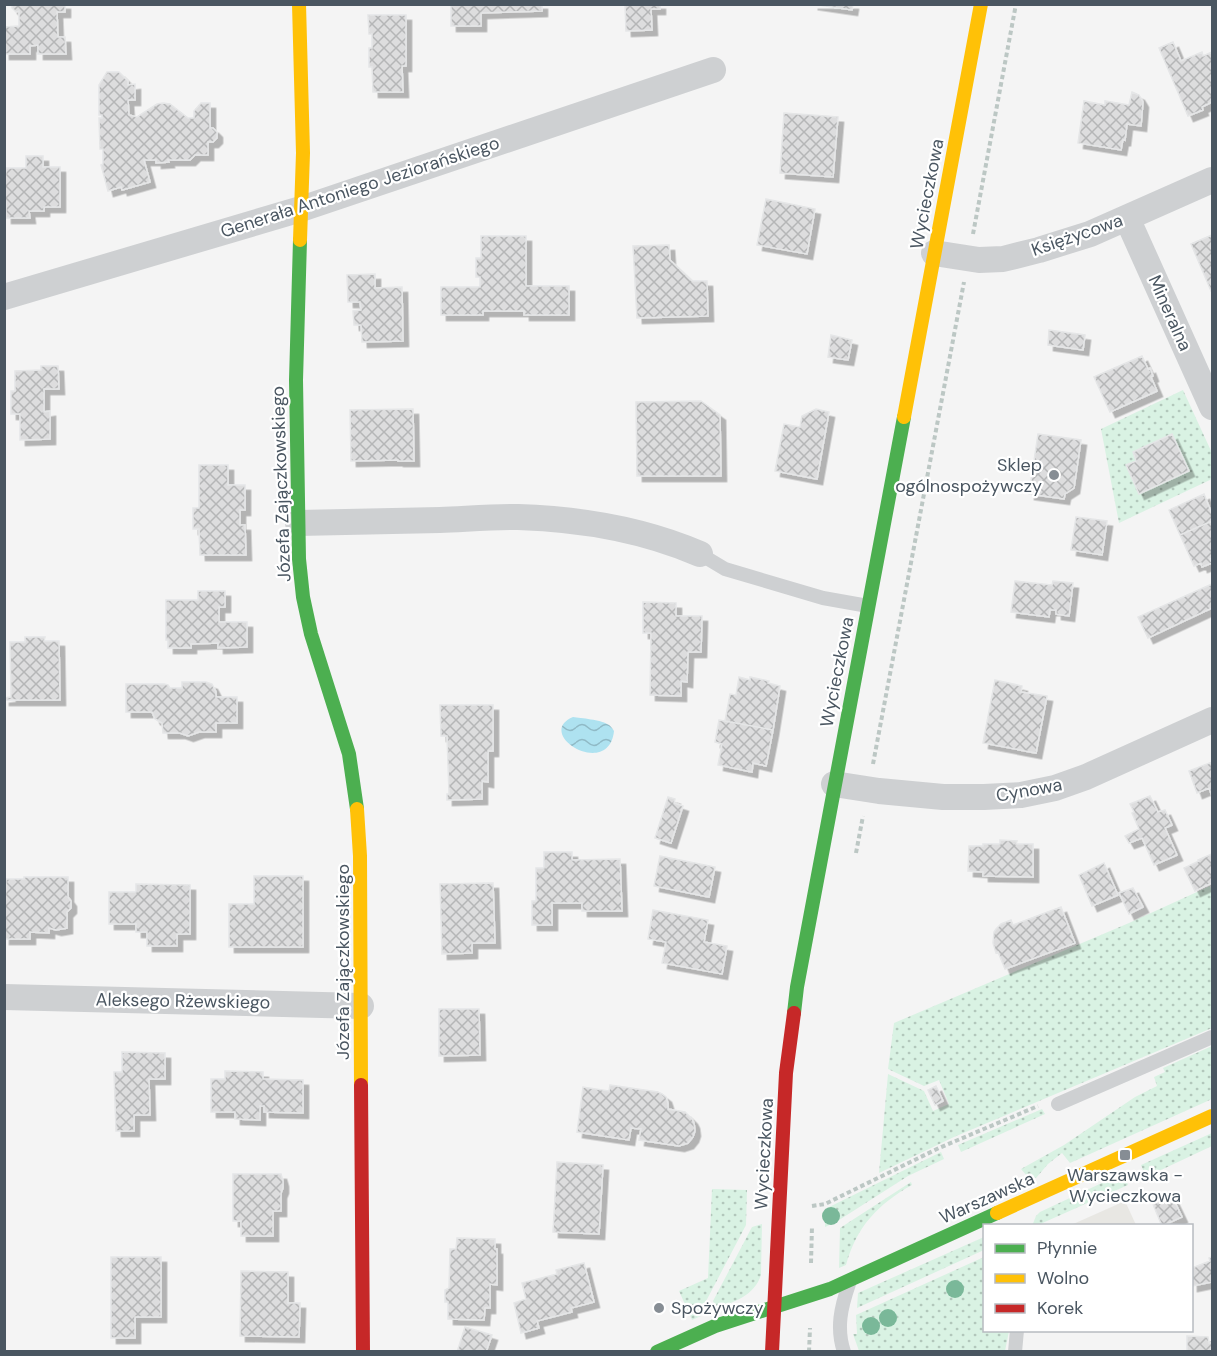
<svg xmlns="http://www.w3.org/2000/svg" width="1217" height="1356" viewBox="0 0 1217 1356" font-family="'DM Sans',sans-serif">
	<defs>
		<pattern id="grass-dots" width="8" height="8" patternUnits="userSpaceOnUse" patternTransform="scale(1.5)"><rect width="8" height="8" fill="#d9f2e3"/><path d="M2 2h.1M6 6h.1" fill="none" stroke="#b2c7bb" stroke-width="1.8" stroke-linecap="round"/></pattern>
		<pattern id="water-waves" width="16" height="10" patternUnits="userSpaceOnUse" patternTransform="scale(1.5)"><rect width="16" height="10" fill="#aee2f0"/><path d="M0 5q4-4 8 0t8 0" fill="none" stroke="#90bac6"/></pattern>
		<pattern id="building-cross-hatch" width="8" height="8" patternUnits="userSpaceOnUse" patternTransform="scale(1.5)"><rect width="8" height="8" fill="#ddddde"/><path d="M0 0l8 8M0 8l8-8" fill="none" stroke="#b5b6b7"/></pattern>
		<filter id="shadow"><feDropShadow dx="5.5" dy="5.5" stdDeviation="0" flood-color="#0004"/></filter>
	</defs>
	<rect width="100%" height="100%" fill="#f4f4f4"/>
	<path fill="#e8e7e3" d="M1125,1201L1136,1225H1071Z"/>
	<path fill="url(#grass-dots)" d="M1183,390L1212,453V479L1119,523L1101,429Z
		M1210,886L1212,892V1028L954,1137L879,1173L888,1074L924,1091L933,1111L949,1104L939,1080L924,1086L888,1069L894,1023L1129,923Z
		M1212,1046V1099L1070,1163L1062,1153L1048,1164L1036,1178L1027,1176L1021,1169L1064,1145L1135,1097L1157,1086L1154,1077L1165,1072L1163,1068Z
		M1042,1109L1045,1114L961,1152L958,1145Z
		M1212,1133V1146L1146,1177L1141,1165Z
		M941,1152L944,1159L908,1176L836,1222L825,1227V1209Z
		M1123,1173L1128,1185L1038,1225L1032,1226L1036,1216L1040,1212Z
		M911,1182L912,1185C878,1204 856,1227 846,1265L839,1268L840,1228Z
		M712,1189L747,1190L746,1225L704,1305L698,1308L701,1316L692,1320L679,1291L708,1278Z
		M762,1224L761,1275C754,1296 735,1301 716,1309L713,1301L752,1227Z
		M984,1237V1250L857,1308L858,1293Z
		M984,1257V1330L1009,1331L1005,1351H859L853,1334H857L856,1315Z"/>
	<path fill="url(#water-waves)" d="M573,717C581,718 601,720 607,724C610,725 612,728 614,731C609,780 533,734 573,717Z"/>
	<path fill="url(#building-cross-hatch)" stroke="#e5e6e7" stroke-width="1.5" filter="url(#shadow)" d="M12,4H65V12H57L58,37H65L66,54H38V45L30,46V54H4V27L19,26V11L16,12L12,8Z
		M451,4H542V11L481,13V26H451Z
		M625,4H660V9H651L652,30L626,31Z
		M812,4H853L852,10Z
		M368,15H406V66H402L403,92H373L372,67H369V48H372V34H369Z
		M1173,42L1181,61L1202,52L1203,56L1212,52V102L1202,107L1203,110L1188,116L1159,48Z
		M107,72H119L128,81V85L135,84V100H128L129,115L137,117L157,104L163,103L170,104L188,118H194V111L201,103H210V128H213L217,132V138L213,142H208V155H195L190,160H168L169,162L156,163V160H144L150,182L122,190L121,187L108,191L101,165L103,164V149H100L99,118H102V115H99V85Z
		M1132,92L1139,95L1143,102L1141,126L1127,124L1125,140L1123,139L1121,150L1078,143L1084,101L1105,105V101L1129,105Z
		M784,113L838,117L833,177L780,173Z
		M26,156H43V167H60V207H44V211H29L30,218H6V202L4,201L6,168H26Z
		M766,199L815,209L807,254L757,245Z
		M1212,235V290L1211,291L1191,244Z
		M481,236H526V286H569V315H524V311H483V315H441V287H480V277H476V258H481Z
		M669,245L670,260L692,281H707L708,316L637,318L633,246Z
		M375,274V288L402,287L403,341L362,342L361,325H354L353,311L361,310L360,302H348L347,275Z
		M1049,330L1085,335L1083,350L1048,345Z
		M831,335L852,340L848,360L828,357Z
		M1142,356L1148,369L1150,368L1153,376L1151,377L1157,391L1110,412L1094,377Z
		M41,366H58L59,389H44V412L50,411V439L20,440V414H11V391H15V371L41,370Z
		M701,401L720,415L721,476H637L636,402Z
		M413,409L414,461H398V460L351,461L350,410Z
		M816,409L829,412L817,479L775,471L784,424L800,427L802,416Z
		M1038,434L1081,440L1074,488L1065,494L1064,499L1029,494Z
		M1172,434L1189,471L1139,494L1126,465L1136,461L1133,452Z
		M199,465H228V485H245V510H240V525H245L246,555H200L199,529H193V508H199Z
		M1204,494L1212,514V521L1180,535L1169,510Z
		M1076,517L1107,521L1102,555L1071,550Z
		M1212,521V558L1210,559L1212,563L1202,567L1201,563L1194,566L1180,535Z
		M1015,581L1052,585L1053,581L1073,583L1069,616L1056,614V610H1050L1049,617L1011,612Z
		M1212,584V608L1148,638L1138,617Z
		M198,591H225V607H219V622H247V647L218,648V643L191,644V648H168V640H166V600H198Z
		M643,602L676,603V616H702L701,652H688L687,682L681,681V696L650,695L651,633H643Z
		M25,637H45L44,641H59L60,700H4V698L11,697L10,642H25Z
		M739,677L750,680V677L769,681L768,683L780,686L773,730L725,721L730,694L736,695Z
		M995,680L1022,686L1021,692L1047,696L1036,753L983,743Z
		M182,682H206L212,684L216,692V697H237V723H216V732H199L188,736L180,733H163L162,723L155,719L152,712H126V684H164L168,685L170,688H182Z
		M440,705H493V751H488V782L482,781V799L447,800V794H449L447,736H441Z
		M719,720L773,730L766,766L753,763L752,772L718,765L722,744L715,742Z
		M1212,762V796L1209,788L1197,793L1189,771Z
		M1150,796L1158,812L1165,810L1172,825L1165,828L1177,855L1154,865L1142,838L1129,843L1125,836L1139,829L1132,813L1134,812L1130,804Z
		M668,797L675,799L674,803L683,806L671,843L655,838Z
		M1000,840L1017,841L1016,844H1033V877L983,876V872L968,871L969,846H983V844H1000Z
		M544,852H572V860L620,859L622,911H582V903H552V925H532V901H536V868H544Z
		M1212,854V883L1195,891L1184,868L1199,861L1198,860Z
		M660,856L715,867L709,897L654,886Z
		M1104,863L1118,895L1092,906L1079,875Z
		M254,876H303V947H229V904H254Z
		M24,877H68V897L71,901V908L67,912V928L56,930L49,928V933L30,932V939H4L6,879H24Z
		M493,883L495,943H472V953L442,954L440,884Z
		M136,884L190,885V934H177V946H147V932H136V924H109V892H136Z
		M1133,888L1143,907L1129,914L1119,893Z
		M1061,907L1075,943L1005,969L998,952L996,953L993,943L994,932L996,929L1001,924L1011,920L1013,925Z
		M653,910L708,920L704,942L727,946L722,974L662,963L666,942L648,939Z
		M439,1009H479L480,1055L439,1056Z
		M122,1052L165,1053V1079H149L150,1115H134V1131H116L114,1072H122Z
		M225,1071L263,1072V1079L303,1080V1113L264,1112V1106H260V1120L235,1119V1112H211V1079H225Z
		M610,1085L658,1092L662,1094L666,1097L668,1103V1109L685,1112L692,1119L694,1123L695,1131L693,1137L688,1143L679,1146L639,1140L641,1129L631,1128L629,1140L577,1132L583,1087L609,1091Z
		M936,1086L943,1101L935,1105L928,1090Z
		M557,1162L603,1165L599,1234L553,1232Z
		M233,1174H281L283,1181V1188L281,1193V1211H273V1236H241V1221H233Z
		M1171,1194L1182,1217L1162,1226L1152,1202Z
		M457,1238L495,1239V1249H497V1285L490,1284V1308H485L484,1320L448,1319V1302H445V1290L449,1288L450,1249H456Z
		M111,1257H161V1317H135V1338H111Z
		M1212,1257V1282L1192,1286V1268L1210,1261L1209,1258Z
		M584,1263L594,1302L571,1308L572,1312L537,1321L539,1328L521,1333L514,1303L526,1299L522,1283L557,1274L556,1270Z
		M241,1271L288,1272V1303H300L299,1337L240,1336Z
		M465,1327L492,1335L486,1352H457Z
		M1187,1336L1208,1337L1209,1343H1212V1352H1187Z"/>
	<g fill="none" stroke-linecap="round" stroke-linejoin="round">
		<path stroke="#bcc7c4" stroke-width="4" stroke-dasharray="4.5 3" stroke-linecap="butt" d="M973,234L1016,4
			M873,764L964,282
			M856,853L863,816
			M812,1206L825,1204L939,1148L1038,1106
			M811,1263L812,1226
			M809,1352L810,1328"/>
		<path stroke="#ced0d2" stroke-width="14" d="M700,554L725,569L823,598L868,606
			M1058,1104L1212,1037
			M844,1352C836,1328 841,1307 849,1284
			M1015,1352L1017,1330"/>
		<path stroke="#ced0d2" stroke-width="26" d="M1127,218L1212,407
			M934,253L979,260L1003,259L1039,250L1090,234L1212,180
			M4,297L301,209L713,70
			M298,523C345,522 393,521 440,520C466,519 492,517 518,517C581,519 642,529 700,554
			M834,784L879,791L943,797H984L1021,795L1055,788L1086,777L1212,720
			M4,997L361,1006"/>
		<path stroke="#4caf50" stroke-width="14" d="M300,240L296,380L299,559L303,597L311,634L349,754L357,809
			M794,1013L797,987L904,417
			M657,1352L715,1326L830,1289L997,1213"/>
		<path stroke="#ffc107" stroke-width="14" d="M299,4L303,153L300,240
			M904,417L981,4
			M357,809L360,856L361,1085
			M997,1213L1212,1116"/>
		<path stroke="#c62828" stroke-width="14" d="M361,1085L363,1352
			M772,1352L786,1073L794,1013"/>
	</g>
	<g fill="#7ab899">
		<circle cx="831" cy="1216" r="9"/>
		<circle cx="955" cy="1289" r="9"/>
		<circle cx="888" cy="1318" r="9"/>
		<circle cx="871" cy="1326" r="9"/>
	</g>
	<g fill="#868d94" stroke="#fff" stroke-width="2">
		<circle cx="1054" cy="475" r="6"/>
		<rect x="1119" y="1149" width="12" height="12" rx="3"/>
		<circle cx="659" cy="1308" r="6"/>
	</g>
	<g text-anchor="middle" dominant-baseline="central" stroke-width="4.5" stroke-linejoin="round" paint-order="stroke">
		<g font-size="18" fill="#4a5661" stroke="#fff">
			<text transform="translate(360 187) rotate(-18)">Generała Antoniego Jeziorańskiego</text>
			<text transform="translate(927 194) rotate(-79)">Wycieczkowa</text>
			<text transform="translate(1077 235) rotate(-19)">Księżycowa</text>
			<text transform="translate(1170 313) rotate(66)">Mineralna</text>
			<text transform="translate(281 484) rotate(-92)">Józefa Zajączkowskiego</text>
			<text transform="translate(837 672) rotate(-79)">Wycieczkowa</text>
			<text transform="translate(1029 790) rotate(-10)">Cynowa</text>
			<text transform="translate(343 962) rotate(-90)">Józefa Zajączkowskiego</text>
			<text transform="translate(183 1001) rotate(1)">Aleksego Rżewskiego</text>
			<text transform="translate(764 1154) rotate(-87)">Wycieczkowa</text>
			<text transform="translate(987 1198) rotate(-24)">Warszawska</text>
		</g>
		<g font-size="18" fill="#4a5661" stroke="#fff" text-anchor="end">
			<text x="1042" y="465">Sklep<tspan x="1042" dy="21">ogólnospożywczy</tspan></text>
			<text x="1125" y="1175" text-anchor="middle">Warszawska -<tspan x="1125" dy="21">Wycieczkowa</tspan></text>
			<text x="671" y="1308" text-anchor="start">Spożywczy</text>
		</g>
	</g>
	<rect width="1217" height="1356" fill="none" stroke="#4a5661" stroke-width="12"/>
	<rect x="983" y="1224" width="210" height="108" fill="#ffffff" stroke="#b7bbc0" stroke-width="1.5"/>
	<rect x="995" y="1244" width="30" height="9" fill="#4caf50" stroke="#b7bbc0" stroke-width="1.5"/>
	<text x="1037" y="1254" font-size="18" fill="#4a5661">Płynnie</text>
	<rect x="995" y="1274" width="30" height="9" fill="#ffc107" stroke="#b7bbc0" stroke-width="1.5"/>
	<text x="1037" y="1284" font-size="18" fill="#4a5661">Wolno</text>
	<rect x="995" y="1304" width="30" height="9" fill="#c62828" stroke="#b7bbc0" stroke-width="1.5"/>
	<text x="1037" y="1314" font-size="18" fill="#4a5661">Korek</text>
</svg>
